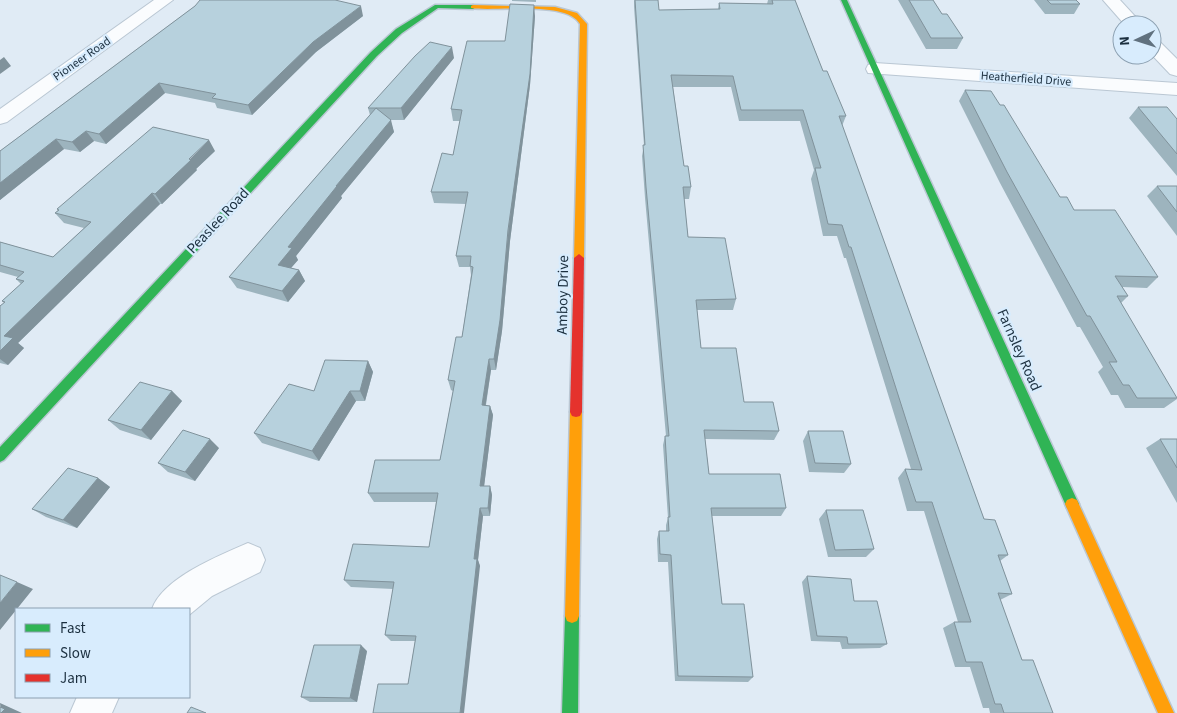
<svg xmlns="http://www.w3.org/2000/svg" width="1177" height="713" viewBox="0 0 1177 713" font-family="'Source Sans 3',sans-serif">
	<rect width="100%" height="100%" fill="#e0ebf5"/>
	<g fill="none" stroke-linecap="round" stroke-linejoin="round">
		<defs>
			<path id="street" d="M154,0H173L7,122L0,124V109Z
				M1103,0H1120L1143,25H1125Z
				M1152,39L1158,40L1177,59V76L1170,74L1152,55Z
				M875,63L1177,83V95L868,73L866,69L868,65Z
				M248,543L260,548L265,560L260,572L212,596L189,615V609H152C163,578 218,556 248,543Z
				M77,697H119L112,713H70Z"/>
			<path id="fast" d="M841,0H847L1077,500L1079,504L1077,508L1072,510L1067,508Z
				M435,5H473L476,7L473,9L438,8L402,33L377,56L4,460L0,462V447L371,52L396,29Z
				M572,609L577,611L579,616L578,713H562L565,616L567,611Z"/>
			<path id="slow" d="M473,5L555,7L577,13L587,24L584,258L583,261L579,262L574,258L580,24C567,0 495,12 471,8V6Z
				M576,407L580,408L582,412L579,616L577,621L572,623L567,621L565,616L570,412L572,408Z
				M1072,498L1077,500L1174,713H1158L1065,504L1067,500Z"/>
			<path id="jam" d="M579,254L584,258L582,412L580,416L576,417L572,416L570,412L574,258Z"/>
		</defs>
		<use href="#street" stroke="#bac7d3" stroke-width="2"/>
		<use href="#fast" stroke="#bac7d3" stroke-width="3"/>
		<use href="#slow" stroke="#bac7d3" stroke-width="3"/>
		<use href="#jam" stroke="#bac7d3" stroke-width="3"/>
		<use href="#street" fill="#fafcfe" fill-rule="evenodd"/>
		<use href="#fast" fill="#30b455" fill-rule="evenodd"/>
		<use href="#slow" fill="#ff9f0a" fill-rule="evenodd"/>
		<use href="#jam" fill="#e5322d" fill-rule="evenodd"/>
	</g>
	<path fill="#9db4be" d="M512,0H536V2L512,1Z
		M634,0L659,10L718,9L719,3L767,4L768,0H795L823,71L846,116L842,126L984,519L1008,555L1000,561L1012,594L1000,600L1022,660L1053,713H990L989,708H983L970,667H955L943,628L954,622H958L924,511H907L898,478L905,469H911L846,258H844L837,236H823L811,179L814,170L800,121H739L731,87H673L684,166L691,187L689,199H684L688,237L736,299L733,310H697L701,348L744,402L779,431L774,440L705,439L709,474L786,508L781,516H712L722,604L753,677L748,682L675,681L668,562H658L657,539L659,531H666V525L668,518L663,445L665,436H666L645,198L642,156L644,145L634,7Z
		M898,0H933L942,14L963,38L957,49H926Z
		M1034,0H1076L1080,4L1074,14H1045Z
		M195,6L363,16L316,52L252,115L217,108L215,103L165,93L106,144L94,141L80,152L64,149L0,200V151Z
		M535,16L530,85L510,241L502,331L496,370H491L486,405L490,406L493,415L484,486H490L492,495L490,516H483L478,560L480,566L408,684L415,641H391L385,635L393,589L351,587L344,580L429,547L436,502H374L368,493L440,460L453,391L451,390L448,380L462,337L471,275L470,267H459L456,256L466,204L434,203L431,192L453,155L460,121H453L451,109L505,41Z
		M454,58L404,120H390L394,132L341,196L342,198L296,256L298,260L291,268L299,270L305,281L288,302L237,288L229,277L370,115L368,108Z
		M965,90L1000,105L1060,197L1074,210L1158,277L1147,288L1122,287L1128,296L1121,303L1177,399L1164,408H1125L1118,395H1111L1098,372L1103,367L1080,327H1077L1000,183L959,101Z
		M1138,107L1177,119V176L1129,118Z
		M215,151L196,169L197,170L162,204H160L18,343L24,348L8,365L0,363V306L4,303L2,301L21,284L16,279L18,277L0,272V242L53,257L84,228L64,223L55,213L58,210L57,209Z
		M1157,186H1177V236L1147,196Z
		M368,361L373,372L365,401H356L319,461L262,443L254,433L314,391Z
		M172,391L182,401L151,440L120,430L108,420Z
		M808,431L851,464L844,473L809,472L803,441Z
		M1160,439H1177V503L1146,448Z
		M219,448L195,481L168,472L158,463Z
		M98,478L110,487L77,528L46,517L32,509Z
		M826,510L874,549L866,557H828L819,519Z
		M807,576L854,601L887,644L880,648L842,649L840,642L811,641L802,582Z
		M367,651L357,702H310L301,697Z"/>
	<path fill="#80929b" d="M534,5L535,16L530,85L510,241L502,331L496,370L494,359Z
		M361,6L363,16L316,52L252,115L248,105L313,42Z
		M452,47L454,58L404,120L401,108Z
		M4,57L11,66L0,74V60Z
		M159,83L165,93L106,144L99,134Z
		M391,120L394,132L341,196L342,198L296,256L298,260L284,276L278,265L288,247L336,186Z
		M86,131L94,141L80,152L72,142Z
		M56,139L64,149L0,200V183Z
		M209,140L215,151L196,169L197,170L162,204L155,194Z
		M152,193L160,204L18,343L24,348L8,365L0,359V351L4,336Z
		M299,270L305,281L288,302L282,291Z
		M489,359L491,370L484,415L482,405Z
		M368,361L373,372L365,401L360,391Z
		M172,391L182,401L151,440L141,430Z
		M350,391L356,401L319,461L312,451Z
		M490,406L493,415L483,495L480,486Z
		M210,439L219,448L195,481L185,472Z
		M98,478L110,487L77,528L63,520Z
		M490,486L492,495L490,516L488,508Z
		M480,508L483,516L478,560L480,566L464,713H460L474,559Z
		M17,582L33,589L0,630V603Z
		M361,645L367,651L357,702L350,698Z
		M0,703L22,713H1Z"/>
	<path fill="#b7d1dd" stroke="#80929b" d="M200,0H335L361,6L313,42L248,105L212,98L216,94L159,83L99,134L86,131L72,142L56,139L0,183V151L195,6Z
		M635,0H658L659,10L720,9L719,3L773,4L772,0H795L823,71H827L846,116H839L984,519L995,520L1008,555H998L1012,594L998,593L1022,660H1033L1053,713H1004L1001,704H995L982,662H966L954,622H971L932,502H916L905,469L922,470L851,247H849L842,225L828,224L815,168H821L803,110H741L733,76L671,75L684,166H688L691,187H683L688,237L725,238L736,299L696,300L701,348H736L744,402H773L779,431L704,430L709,474H780L786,508H711L722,604H744L753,677L678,676L671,555L660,554L659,531H669L668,517H670L665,436H669L646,187L643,145H645Z
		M909,0H933L942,14H947L963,38H931Z
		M1047,0H1076L1080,4H1051Z
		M510,4L534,5L530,74L508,230L500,320L494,359H489L482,405L490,406L480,486H490L488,508H480L474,559H477L460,713H373L378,684H408L416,636L385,635L394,582L344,580L353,544L429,547L438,493H368L375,460H440L455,381L448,380L456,337H462L473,267L470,266L471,256H456L468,192H431L442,153L453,155L462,110L451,109L467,41H505Z
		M430,42L452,47L401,108H376L391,120L336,186H337L288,247L292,248L278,265L299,270L282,291L229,277L376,108H368L415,56Z
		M965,90L991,91L1000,105H1004L1060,197H1067L1074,210H1115L1158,277L1115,276L1128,296H1117L1177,398H1137L1129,385H1123L1109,362H1117L1090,316H1087L1007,172Z
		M1138,107H1167L1177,119V154Z
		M153,127L209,140L189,159L191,160L155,194L152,193L4,336L13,338L0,351V306L5,302L2,301L24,281L16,279L24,272L0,265V242L53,257L91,222L55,213L59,210L57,209Z
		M1157,186H1177V212Z
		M325,360L368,361L360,391H350L312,451L254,433L289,384L314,391Z
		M140,382L172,391L141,430L108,420Z
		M183,430L210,439L185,472L158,463Z
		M808,431H843L851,464L815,463Z
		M1160,439H1177V468Z
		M68,468L98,478L63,520L32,509Z
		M826,510H863L874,549L835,550Z
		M0,575L17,582L0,603Z
		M807,576L851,579L854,601H877L887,644H848L847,637L817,636Z
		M314,645H361L350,698L301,697Z
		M0,707L5,709L1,713H0Z
		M191,707L206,713H187Z"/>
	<g text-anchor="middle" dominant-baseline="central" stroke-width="4.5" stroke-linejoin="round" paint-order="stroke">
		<g font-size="12" fill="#1b2f3f" stroke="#d8ecfd">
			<text transform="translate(82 59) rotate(-35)">Pioneer Road</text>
			<text transform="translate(1026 79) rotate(4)">Heatherfield Drive</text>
		</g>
		<g font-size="15" fill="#1b2f3f" stroke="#d8ecfd">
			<text transform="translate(218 221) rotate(-47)">Peaslee Road</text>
			<text transform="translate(563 295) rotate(-89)">Amboy Drive</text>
			<text transform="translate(1019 350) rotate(66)">Farnsley Road</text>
		</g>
	</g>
	<rect x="15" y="608" width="175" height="90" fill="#d8ecfd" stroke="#8ca0b1"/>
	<rect x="25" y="624" width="25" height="8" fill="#30b455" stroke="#8ca0b1"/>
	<text x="60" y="633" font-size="15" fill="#1b2f3f">Fast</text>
	<rect x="25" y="649" width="25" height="8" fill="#ff9f0a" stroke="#8ca0b1"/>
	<text x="60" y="658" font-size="15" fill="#1b2f3f">Slow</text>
	<rect x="25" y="674" width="25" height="8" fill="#e5322d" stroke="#8ca0b1"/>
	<text x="60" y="683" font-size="15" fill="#1b2f3f">Jam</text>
	<g transform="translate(1137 40) rotate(266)"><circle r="24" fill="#d8ecfd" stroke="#8ca0b1"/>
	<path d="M0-4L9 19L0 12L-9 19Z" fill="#60717f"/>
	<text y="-8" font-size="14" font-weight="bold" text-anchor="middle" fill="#1b2f3f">N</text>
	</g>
</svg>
